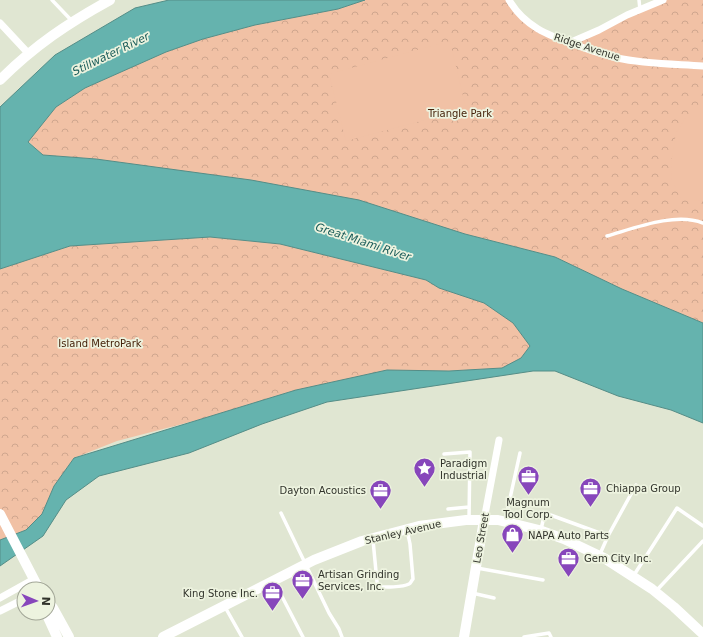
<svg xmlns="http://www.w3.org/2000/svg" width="703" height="637" viewBox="0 0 703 637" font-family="'DejaVu Sans',sans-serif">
	<defs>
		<pattern id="park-crowns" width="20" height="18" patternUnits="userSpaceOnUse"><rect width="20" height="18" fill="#f1c1a5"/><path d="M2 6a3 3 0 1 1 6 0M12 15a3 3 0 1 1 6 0" fill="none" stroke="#cfa68e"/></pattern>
	</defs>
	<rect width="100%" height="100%" fill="#e0e6d2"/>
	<path fill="url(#park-crowns)" d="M365,0H509L519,15L569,43L664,0H703V323L622,289L555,257L465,234L173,170L96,159L43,155L28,141L56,107L85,88L166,52L203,39L255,25L338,9Z
		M210,237L280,244L426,280L439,288L484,303L513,323L530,346L521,358L502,368L449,371L296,390L209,417L117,441L74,458L54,486L42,514L26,530L0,540V269L70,246Z"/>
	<path fill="#f1c1a5" d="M450,41L466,109L346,141L329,74Z
		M703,100V201L681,200L671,177L672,157L676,133L686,117Z"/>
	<path fill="#65b3ae" stroke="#558d87" d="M169,0H365L338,9L255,25L203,39L166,52L85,88L56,107L28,142L43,155L96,159L251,180L359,200L465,234L555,257L622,289L703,323V423L671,410L618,396L555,371H533L327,402L262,424L189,453L99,476L66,500L43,536L0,566V540L26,530L42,514L54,486L74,458L296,390L387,370L449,371L502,368L521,358L530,346L513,323L484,303L439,288L426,280L280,244L210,237L70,246L0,269V107L55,55L135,8Z"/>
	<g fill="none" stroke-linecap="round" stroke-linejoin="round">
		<path stroke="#fff" stroke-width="3.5" d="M52,0L72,21
			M639,0L640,10
			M607,236C635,228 675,212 703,223
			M444,454L470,452L469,519
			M448,509L469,507
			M281,513L329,613L339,629L342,637
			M505,521L520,453
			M541,529L545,513L608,536L600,554
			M608,536L636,485
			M373,540L377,582L379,586C384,588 403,587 409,584C411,583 411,581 413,579L410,544L407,530
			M477,568L543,580
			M634,575L677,508L703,526
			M274,581L303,637
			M656,591L703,541
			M472,593L494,598
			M225,607L242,637
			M524,637L549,633L551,637"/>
		<path stroke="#fff" stroke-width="7" d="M509,0C525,27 548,35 576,45C590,50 603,55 617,58C645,64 674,64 703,66
			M0,23L28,53
			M569,43L599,30L627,15L663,0
			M484,520L499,440
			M0,598L34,579
			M0,611L24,599"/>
		<path stroke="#fff" stroke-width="10" d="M0,80C34,46 68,23 110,0
			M0,514L39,589
			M48,602L53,608L69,637
			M46,613L57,637
			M163,637L314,560L362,541L419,526L466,520H498L539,530L564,539L604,558L652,589L674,607L703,634
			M464,637L484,520"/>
	</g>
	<defs>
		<symbol id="sight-pin" viewBox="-11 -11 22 30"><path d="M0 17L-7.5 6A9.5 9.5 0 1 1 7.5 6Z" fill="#8746bb" stroke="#edf3df"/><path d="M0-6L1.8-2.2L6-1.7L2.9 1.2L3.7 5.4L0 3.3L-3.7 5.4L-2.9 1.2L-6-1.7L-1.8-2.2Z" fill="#fff"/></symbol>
		<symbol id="office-pin" viewBox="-11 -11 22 30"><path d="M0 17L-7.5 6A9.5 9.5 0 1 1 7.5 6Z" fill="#8746bb" stroke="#edf3df"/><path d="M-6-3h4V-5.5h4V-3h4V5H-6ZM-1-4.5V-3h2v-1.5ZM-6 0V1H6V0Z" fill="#fff"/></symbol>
		<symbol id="shop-pin" viewBox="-11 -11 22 30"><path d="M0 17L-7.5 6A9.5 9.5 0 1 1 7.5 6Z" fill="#8746bb" stroke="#edf3df"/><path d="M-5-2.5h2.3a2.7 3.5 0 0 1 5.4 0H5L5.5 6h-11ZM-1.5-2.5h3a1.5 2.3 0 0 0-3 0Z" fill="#fff"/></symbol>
	</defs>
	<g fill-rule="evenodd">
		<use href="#sight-pin" x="412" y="456" width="25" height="34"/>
		<use href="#office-pin" x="516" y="464" width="25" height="34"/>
		<use href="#office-pin" x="578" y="476" width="25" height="34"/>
		<use href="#office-pin" x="368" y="478" width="25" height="34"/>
		<use href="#shop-pin" x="500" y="522" width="25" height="34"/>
		<use href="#office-pin" x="556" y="546" width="25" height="34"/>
		<use href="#office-pin" x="290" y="568" width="25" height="34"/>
		<use href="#office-pin" x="260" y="580" width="25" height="34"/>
	</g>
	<g text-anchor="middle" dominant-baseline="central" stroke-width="3.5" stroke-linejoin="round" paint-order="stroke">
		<g font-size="10" fill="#31332b" stroke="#edf3df">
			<text transform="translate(587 47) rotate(18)">Ridge Avenue</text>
			<text transform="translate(403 532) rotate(-13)">Stanley Avenue</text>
			<text transform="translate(481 538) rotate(-80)">Leo Street</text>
		</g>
		<g font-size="10" fill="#46230b" stroke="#edf3df">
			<text x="460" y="113">Triangle Park</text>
			<text x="100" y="343">Island MetroPark</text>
		</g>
		<g font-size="10" fill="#31332b" stroke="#edf3df" text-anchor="start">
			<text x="440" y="463">Paradigm<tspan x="440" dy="12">Industrial</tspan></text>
			<text x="606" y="488">Chiappa Group</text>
			<text x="366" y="490" text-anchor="end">Dayton Acoustics</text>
			<text x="528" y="502" text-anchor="middle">Magnum<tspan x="528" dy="12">Tool Corp.</tspan></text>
			<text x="528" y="535">NAPA Auto Parts</text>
			<text x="584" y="558">Gem City Inc.</text>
			<text x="318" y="574">Artisan Grinding<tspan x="318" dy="12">Services, Inc.</tspan></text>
			<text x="258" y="593" text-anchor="end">King Stone Inc.</text>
		</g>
		<g font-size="11" font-style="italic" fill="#1a5c59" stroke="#edf3df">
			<text transform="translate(111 54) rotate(-26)">Stillwater River</text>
			<text transform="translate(363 242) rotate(18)">Great Miami River</text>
		</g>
	</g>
	<g transform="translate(36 601) rotate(92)"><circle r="19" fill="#edf3df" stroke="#a2a697"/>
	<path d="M0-3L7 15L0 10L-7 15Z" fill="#8746bb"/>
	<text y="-6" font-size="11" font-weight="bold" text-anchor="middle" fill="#31332b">N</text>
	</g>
</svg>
